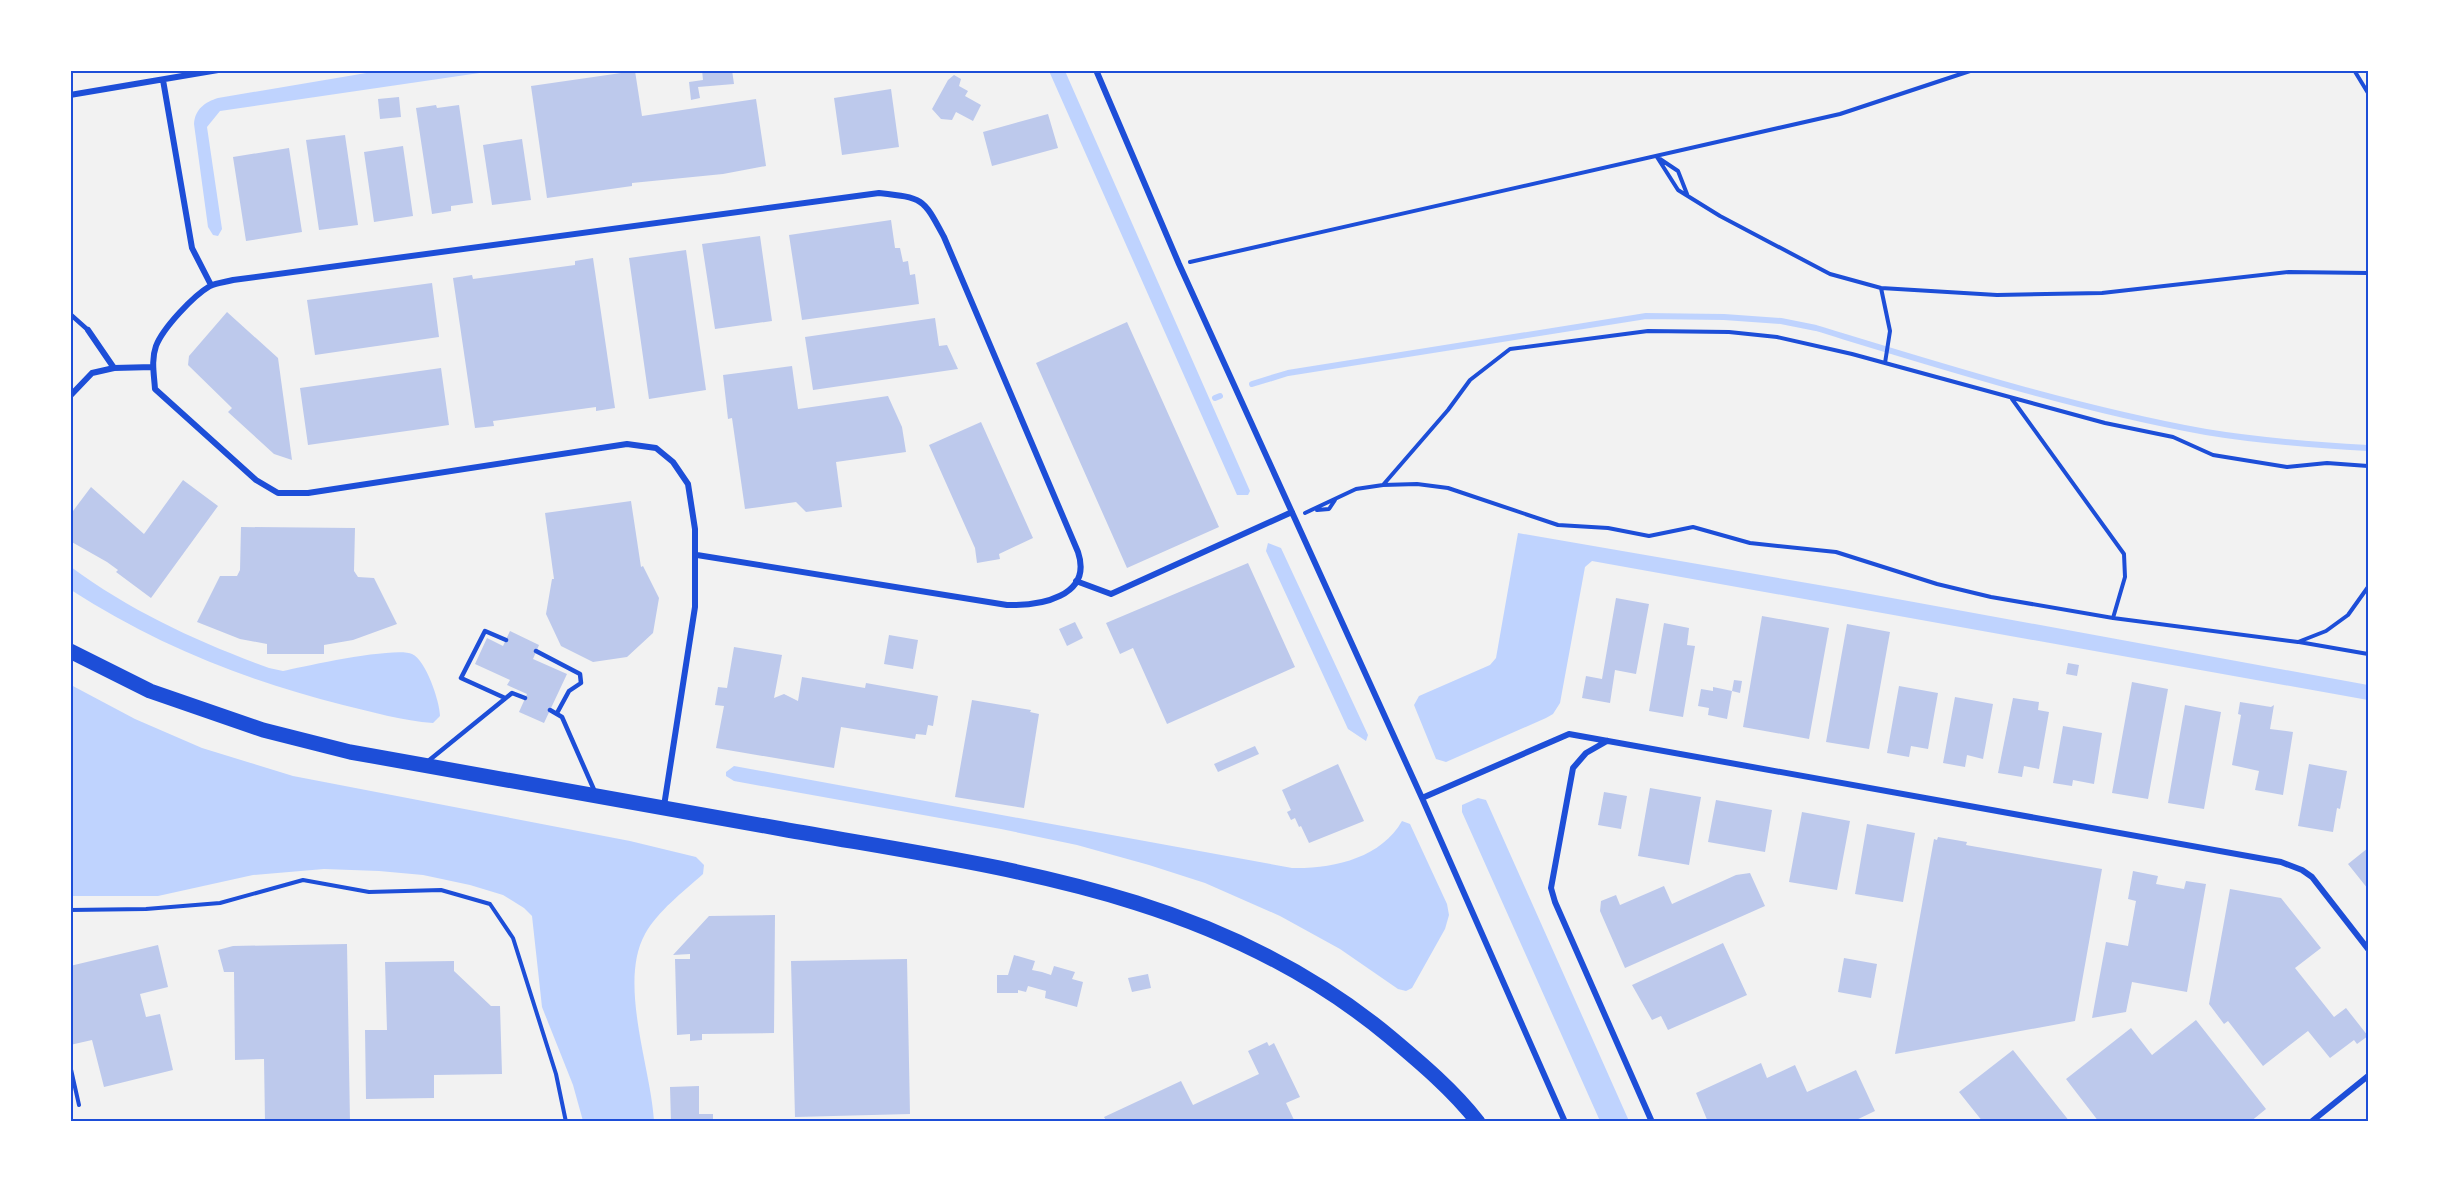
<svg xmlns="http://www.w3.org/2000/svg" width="2439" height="1192" viewBox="0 0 2439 1192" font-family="Signika,sans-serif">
	<rect width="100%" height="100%" fill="#f2f2f2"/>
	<path fill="#bfd3fe" d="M384,70L493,71L220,111L207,127L222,229L218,236L213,235L208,227L194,124C195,109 205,102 218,98Z
		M1049,71H1065L1250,491L1248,495H1237Z
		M1518,533L1848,590L2368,685V700L1592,561L1585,567L1560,703L1553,714L1546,718L1446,762L1436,759L1414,705L1419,696L1490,665L1496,658Z
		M1268,543L1281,548L1368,735L1366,741L1348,729L1266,551Z
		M71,567C132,612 198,642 269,668L283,671C304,666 397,646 412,654C426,660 440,702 440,716L433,723C403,721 373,712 343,705C244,680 157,645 71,590Z
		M71,685L135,719L202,748L293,776L630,841L696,857L704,865L703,874C683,892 658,911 645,934C618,983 651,1068 654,1121H583L573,1085L542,1007L532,916L524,908L503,895L470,885L423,875L379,871L324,869L253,875L158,896H71Z
		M734,766L1292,868C1333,869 1381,858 1402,821L1410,824L1447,904L1449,915L1445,929L1412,988L1406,991L1398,989L1340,949L1280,916L1205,883L1149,865L1077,845L1001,829L734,781L726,776V772Z
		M1478,798L1486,800L1629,1121H1600L1462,812V805Z"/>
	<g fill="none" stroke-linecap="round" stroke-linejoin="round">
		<path stroke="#bfd3fe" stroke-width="6" d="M1252,384L1288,373L1646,316L1724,317L1781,321L1816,328C1944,367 2074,408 2206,432C2260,441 2314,445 2368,448
			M1215,398L1220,396"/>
	</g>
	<path fill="#bdc9ec" d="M702,70H732L734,84L698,87L700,98L691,100L689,82L703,80Z
		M635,71L642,116L756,99L766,166L723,174L632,183V186L547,198L531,86Z
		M954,75L961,79L959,86L968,91L965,96L981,105L973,121L956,112L952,120L941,119L932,109L948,80Z
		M891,89L899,147L842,155L834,98Z
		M399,97L401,117L380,119L378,99Z
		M436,105L437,108L459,105L473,203L451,206V211L432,214L416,108Z
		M1048,114L1058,148L992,166L983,132Z
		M345,135L358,225L319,230L306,140Z
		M522,139L531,200L492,205L483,145Z
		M403,146L413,216L374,222L364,152Z
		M289,148L302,232L246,241L233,157Z
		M891,220L895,248H900L903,262L908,261L910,275L915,274L919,304L802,320L789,235Z
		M760,236L772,321L715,329L702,244Z
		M686,250L706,390L649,399L629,258Z
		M593,258L615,408L596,411V407L493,421L494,426L475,428L453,278L472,275L473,279L575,265V261Z
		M432,283L439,337L315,355L307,300Z
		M227,312L278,358L292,460L274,454L228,412L232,408L188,365L189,356Z
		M935,318L939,346L947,345L958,369L813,390L805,337Z
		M1127,322L1219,527L1127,568L1036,363Z
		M792,366L798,409L888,396L902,427L906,452L836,462L842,507L806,512L796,502L745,509L732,418L728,419L723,375Z
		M441,368L449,425L308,445L300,388Z
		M981,422L1033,538L999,554L1000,559L977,563L975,548L929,445Z
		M183,480L218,506L151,598L116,572L118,570L107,562L70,541V515L91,487L144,534Z
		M631,501L641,567L643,566L659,598L653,633L627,657L593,662L561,646L546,614L552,579H554L545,513Z
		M241,527L355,528L354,571L358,577L374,578L397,624L353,640L324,645V654H267V644L240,639L197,622L220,576H237L240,570Z
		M1248,563L1295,667L1167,724L1133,648L1120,654L1106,623Z
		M1616,598L1649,604L1636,674L1615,670L1610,703L1582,698L1586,676L1602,679Z
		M1762,616L1829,628L1809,739L1743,727Z
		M1075,622L1083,638L1067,646L1059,629Z
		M1664,623L1689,628L1687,645L1695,646L1683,717L1649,711Z
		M1847,624L1890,632L1869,749L1826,742Z
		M510,631L539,645L533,659L567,674L544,723L519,712L527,694L507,685L510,680L475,664L487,638L503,646Z
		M889,635L918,640L913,669L884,664Z
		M734,647L782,655L774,698L784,694L798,701L802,677L865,688L866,683L938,696L933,726L928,725L926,735L916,734L915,739L841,727L834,768L716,748L724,706L715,705L718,687L727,688Z
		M2068,663L2079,665L2077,676L2066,674Z
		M1734,680L1742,681L1740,693L1732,691Z
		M2132,682L2168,689L2148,799L2112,793Z
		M1899,686L1938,693L1928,749L1911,746L1909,757L1887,753Z
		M1713,687L1732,691L1727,719L1708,715L1709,708L1698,706L1701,689L1713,691Z
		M1955,697L1993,704L1983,759L1967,755L1965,767L1943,763Z
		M2013,698L2039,702L2038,710L2049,712L2039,769L2024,766L2022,777L1998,773Z
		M972,700L1031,710L1030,712L1039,714L1024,808L955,797Z
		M2240,702L2271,707L2274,705L2270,729L2293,732L2283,795L2255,790L2259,771L2232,765L2241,715L2238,714Z
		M2185,705L2221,712L2204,809L2168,803Z
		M2063,726L2102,733L2094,784L2073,780L2072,786L2053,783Z
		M1255,746L1259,754L1218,772L1214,764Z
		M1338,764L1364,821L1309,843L1301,826L1299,827L1295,818L1291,820L1287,812L1291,810L1282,790Z
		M2309,764L2347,771L2340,809L2337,808L2333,832L2298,826Z
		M1650,788L1701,797L1689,865L1638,856Z
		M1604,792L1627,796L1621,829L1598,825Z
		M1716,800L1772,810L1765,852L1708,842Z
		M1802,812L1850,821L1837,890L1789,882Z
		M1867,824L1915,833L1903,902L1855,894Z
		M1938,837L1967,842L1966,845L2102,869L2075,1021L1895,1054L1934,839L1937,840Z
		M2368,848V889L2348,864Z
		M2133,871L2158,876L2156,884L2184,889L2186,881L2206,884L2187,992L2132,982L2126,1012L2092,1018L2106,942L2128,946L2136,901L2128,899Z
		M1750,873L1765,906L1625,968L1600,911L1601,901L1616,895L1620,905L1664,886L1672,904L1736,875Z
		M2230,889L2281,898L2321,948L2295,968L2334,1017L2346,1008L2368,1036L2357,1044L2354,1040L2330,1058L2308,1031L2263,1066L2228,1021L2224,1024L2209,1004Z
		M775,915L774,1033L702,1034V1040L690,1041V1034L677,1035L675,959H690V954L673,955L709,916Z
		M1723,943L1747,995L1668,1030L1661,1016L1652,1020L1632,985Z
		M347,944L350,1122H265L264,1059L235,1060L234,972H224L218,950L233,946Z
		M158,945L168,987L140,994L146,1017L160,1014L173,1070L104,1087L92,1040L70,1045V966Z
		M1014,955L1035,961L1032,970L1042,972L1051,975L1054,966L1075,972L1072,979L1083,982L1077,1007L1045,998L1046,991L1028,986L1026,992L1018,990V993H997V975H1008Z
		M1844,958L1877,964L1871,998L1838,992Z
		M907,959L910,1114L795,1117L791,961Z
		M454,961V971L491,1006H500L502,1074L434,1075V1098L366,1099L365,1030H387L385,962Z
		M1148,974L1151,988L1132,992L1128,978Z
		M2196,1020L2266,1109L2250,1122H2099L2066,1079L2131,1028L2152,1055Z
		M1267,1042L1269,1046L1274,1043L1300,1097L1286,1103L1295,1122H1107L1104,1117L1181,1081L1193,1105L1259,1074L1248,1051Z
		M2013,1050L2070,1122H1983L1959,1092Z
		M1761,1063L1767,1078L1795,1065L1807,1092L1856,1070L1875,1111L1852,1122H1708L1696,1093Z
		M699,1086V1114H713V1122H671L670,1087Z"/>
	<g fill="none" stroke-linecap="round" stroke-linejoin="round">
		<path stroke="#1d4ed8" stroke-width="4" d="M2354,70L2368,93
			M1657,157L1678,190L1720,216L1830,274L1881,288L1997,295L2102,293L2289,272L2368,273
			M1660,159L1678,171L1687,194
			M1190,262L1840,114L1973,70
			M1881,288L1890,331L1885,363
			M2012,399L2124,554L2125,577L2113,618L2298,642L2326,631L2348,615L2368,587
			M1383,485L1417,484L1448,488L1558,525L1608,528L1649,536L1693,527L1750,543L1836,552L1937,584L1991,597L2113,618
			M1317,510L1329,509L1335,500
			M1305,513L1356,489L1383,485L1448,410L1470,380L1510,349L1648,331L1729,332L1777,337L1852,354L2105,423L2173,437L2213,455L2287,467L2327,463L2368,466
			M2299,642L2368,654
			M70,910L146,909L220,903L303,880L369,892L441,890L490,904L513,938L556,1074L566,1122
			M70,1065L79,1105"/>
		<path stroke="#1d4ed8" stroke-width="4.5" d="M70,314L88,330
			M536,651L580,674L581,683L569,691L557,713
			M505,698L461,678L485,631L506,640
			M550,710L562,717L595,792
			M427,762L512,693L525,698"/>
		<path stroke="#1d4ed8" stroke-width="6" d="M1096,70L1179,264L1422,798L1565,1122
			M163,80L192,248L211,285
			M70,95L218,70
			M88,330L114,368
			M70,396L92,373L114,368L153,367
			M1076,581L1111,594L1292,512
			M1607,741L1586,753L1573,768L1551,888L1555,902L1652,1122
			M1422,798L1569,734L2281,862L2302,870L2312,877L2368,949
			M664,806L695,607V529L688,484L673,462L656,448L627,444L308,493H278L256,480L155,389C154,374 151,360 156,346C163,328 193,296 210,286C216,283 225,282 233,280L879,193C924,198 923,198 944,237L1078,552C1093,597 1039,606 1007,605L697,555
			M2311,1122L2368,1076"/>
		<path stroke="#1d4ed8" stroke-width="15" d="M70,651L150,691L263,730L350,752C494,778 638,804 782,829C999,868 1214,890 1390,1037C1421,1063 1453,1090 1478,1122"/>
	</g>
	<rect width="2439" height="1192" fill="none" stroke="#ffffff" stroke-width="144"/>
	<rect x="72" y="72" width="2295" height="1048" fill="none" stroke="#1d4ed8" stroke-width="2"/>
</svg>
